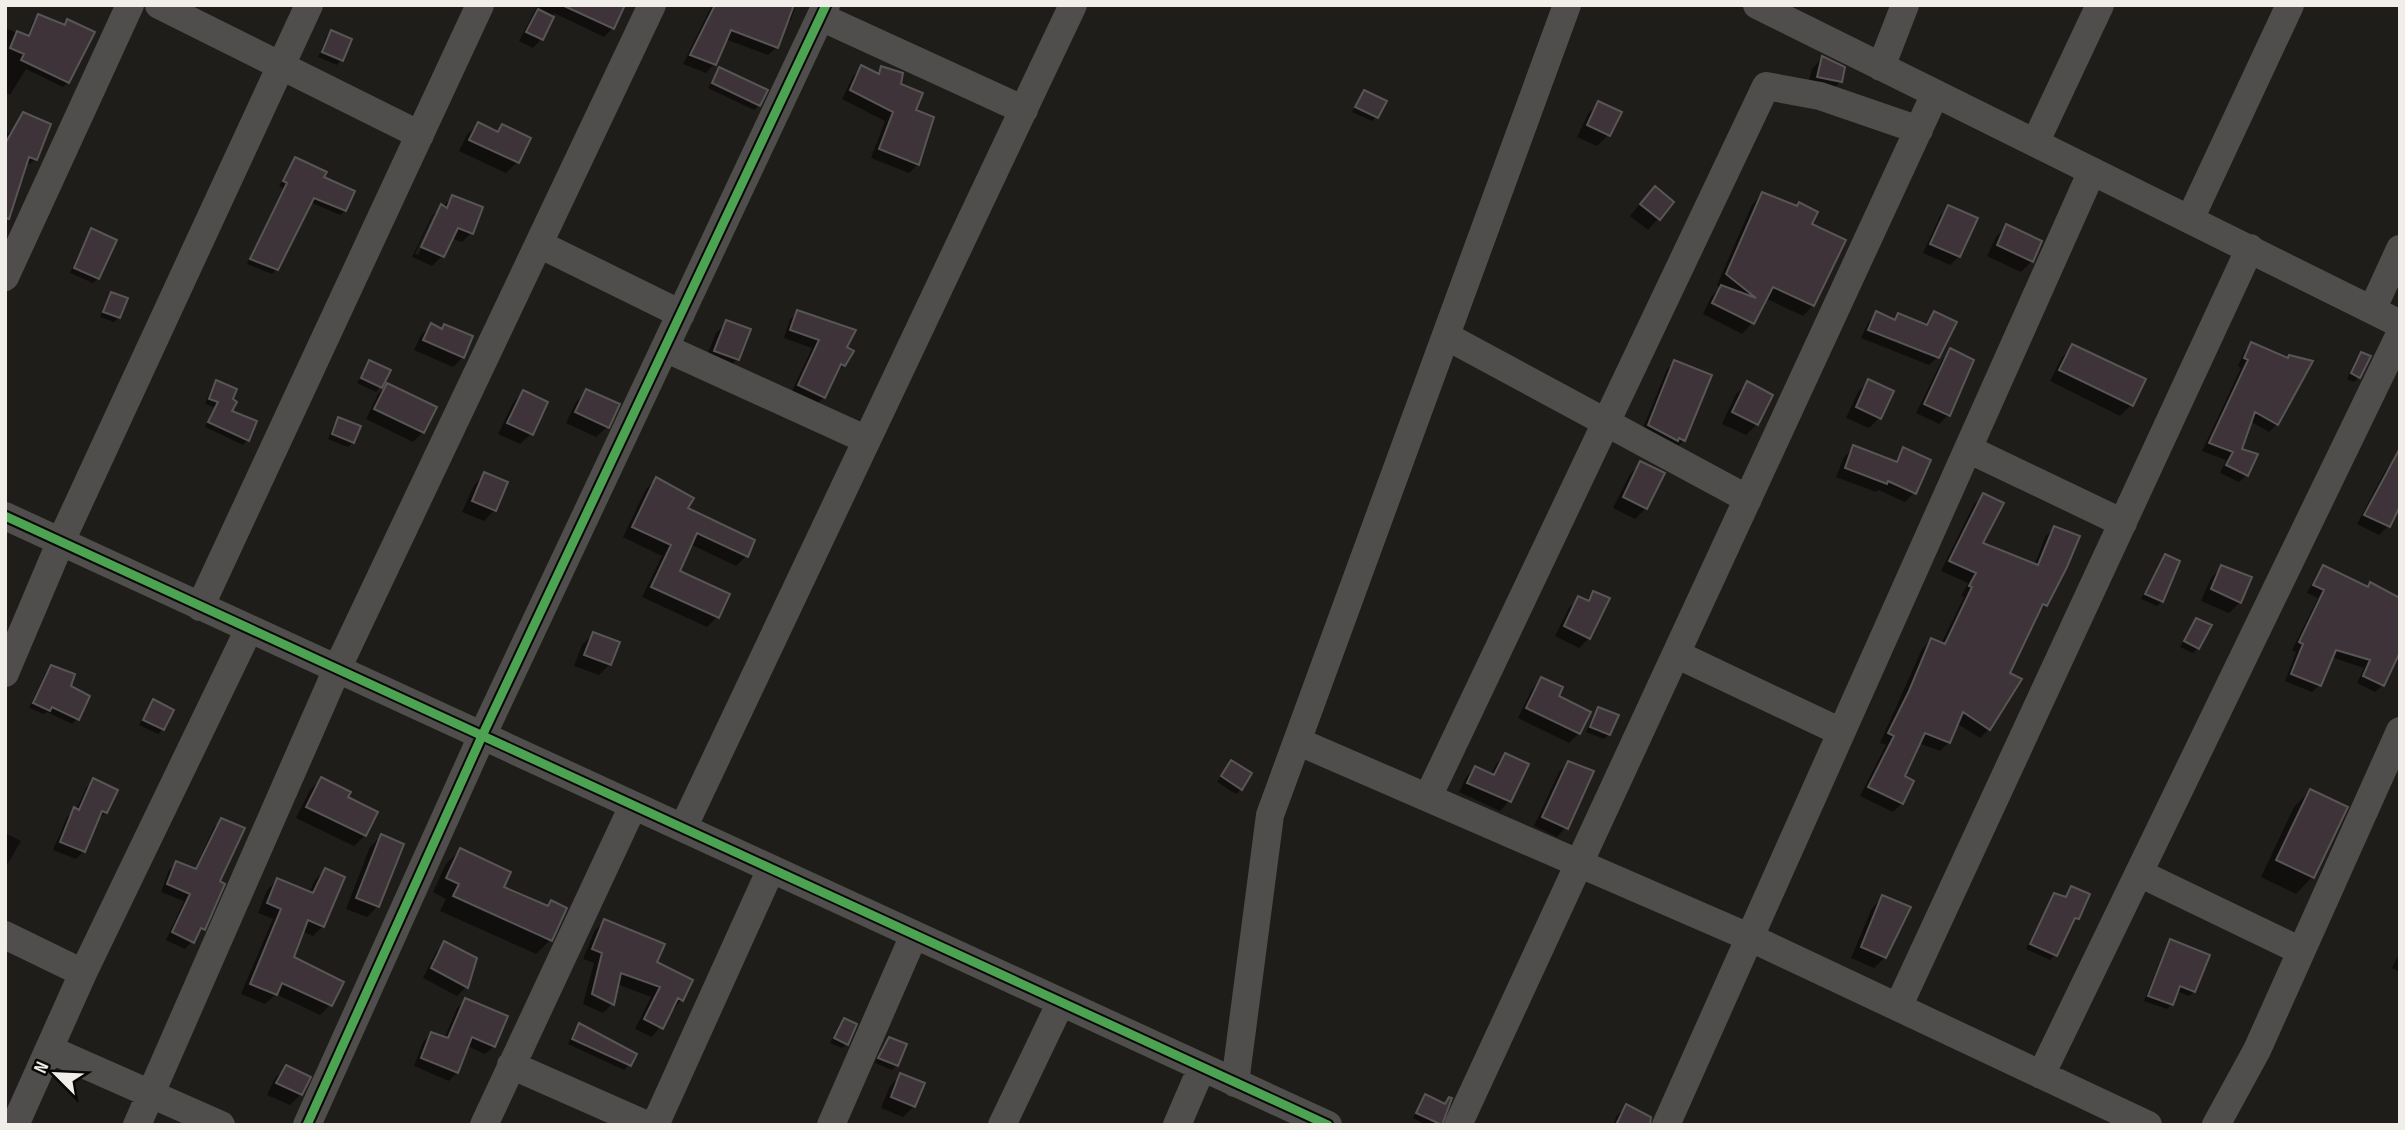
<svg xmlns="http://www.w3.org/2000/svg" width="2405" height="1130" viewBox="0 0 2405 1130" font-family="'Sofia Sans Condensed',sans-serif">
	<rect width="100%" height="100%" fill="#1f1d1a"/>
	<path fill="#0007" fill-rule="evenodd" d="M538,5H624L613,28L604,37L554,13L541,39L533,48L519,41Z
		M712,5H796L791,20L784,27L777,47L768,55L725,39L714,64L706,73L683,64Z
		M38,16L63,26L68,22V82L63,87L26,69L10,95L5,92V28L27,37L33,21Z
		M331,32L342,58L321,50L326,37Z
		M320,53L340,61L337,65L318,57Z
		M1822,58L1840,82L1829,93L1807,88L1812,69Z
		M862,67L876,74L882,68L899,85L914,111L918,164L909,173L871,158L885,121L842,99L853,76Z
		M720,69L759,105L754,110L708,88Z
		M1364,92L1377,116L1372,121L1352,112Z
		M1599,103L1619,113L1608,135L1597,146L1577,137L1588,114Z
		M23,115L35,159L30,164L25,162L5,211V131L10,133Z
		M478,124L496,132L502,126L528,139L517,162L506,173L459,151L467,135Z
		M296,160L322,178L345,210L340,215L310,202L277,269L272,274L247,264L283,188L279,186Z
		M1762,194L1809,225L1813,305L1803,316L1765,298L1752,323L1742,334L1703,314L1711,297L1720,288L1717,285L1752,205Z
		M453,197L471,233L462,242L451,238L442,256L432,266L412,257L432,216ZM433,216H437L418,255L415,254Z
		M1644,199L1672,203L1648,230L1630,216Z
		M1948,207L1959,256L1950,265L1923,253L1940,216Z
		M2007,226L2032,261L2021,272L1987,256L1996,237Z
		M92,230L98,278L93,283L70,273L87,235Z
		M112,294L119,317L114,322L100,317L107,299Z
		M798,312L845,347L844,365L836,373L824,397L816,405L791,393L812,348L784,338L790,319Z
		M1877,313L1892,320L1898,315L1924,325L1934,313L1938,357L1929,365L1861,338L1869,321Z
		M727,322L749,330L737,359L727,370L704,362L716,333Z
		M431,326L440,330L445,326L463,357L453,367L414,350L421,335Z
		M2251,344L2277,424L2269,432L2250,421L2239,450L2247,475L2239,482L2220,473L2226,460L2202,451L2241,368L2238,366L2244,352Z
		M2073,347L2143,380L2131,405L2120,416L2050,381L2062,357Z
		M1951,350L1948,415L1939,424L1916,413L1942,360Z
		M2361,354L2359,377L2354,382L2347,379L2356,359Z
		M370,362L388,371L380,387L376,392L357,383Z
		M1675,362L1684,440L1676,448L1641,433L1667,369Z
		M1869,381L1880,417L1869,428L1846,418L1858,392Z
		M217,382L230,400V412L255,422L247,440L243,445L205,427L214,407L205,404L212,387Z
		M1747,384L1757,424L1746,435L1722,424L1736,394Z
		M388,385L423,432L413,442L366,419L378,394Z
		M587,391L607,427L596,437L566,423L576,402Z
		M523,392L531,434L520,444L498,434L513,403Z
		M339,419L353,442L348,447L328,439L334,424Z
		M1854,447L1893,463L1904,450L1914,493L1905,502L1878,490L1876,492L1836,477L1844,457Z
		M2394,462L2388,526L2379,535L2357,524L2385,471Z
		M1641,463L1646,508L1635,519L1613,508L1630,474Z
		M485,474L494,510L484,521L462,512L474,485Z
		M656,479L686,508L746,556L736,566L690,544L678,572L717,617L707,627L642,597L662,556L623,537L646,489Z
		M1984,495L1981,544L2034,566L2045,537L2055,528L2046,605L2036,614L2008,674L1989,729L1980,738L1956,723L1949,742L1940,751L1918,743L1902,777V803L1893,812L1860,796L1886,745L1880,743L1922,649L1931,640L1941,644L1964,597L1961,596L1968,583L1941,571L1974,504Z
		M2165,556L2162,601L2157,606L2141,599L2160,561Z
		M2222,567L2240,602L2229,613L2201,601L2211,578Z
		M2324,567L2367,588L2371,584L2397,598L2400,596V651L2383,685L2375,692L2357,683L2364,668L2331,657L2320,685L2312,692L2285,681L2296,652L2292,650L2318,598L2307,593L2317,574Z
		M1593,593L1589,638L1579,648L1555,636L1569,608L1579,598L1585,602Z
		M2196,620L2198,648L2193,653L2180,647Z
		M593,634L610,664L599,675L574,666L582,645Z
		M51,667L69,687L88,697L77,719L72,724L47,712L44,714L29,708L46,672Z
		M1542,679L1556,697L1579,733L1569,743L1518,718L1532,689Z
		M153,701L163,729L158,734L139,725Z
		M1599,709L1609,734L1604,739L1586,732L1594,714Z
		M1505,755L1526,765L1509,801L1500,811L1459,792L1466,777L1475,768L1491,775L1496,764Z
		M1231,762L1241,789L1236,794L1217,782Z
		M1568,763L1566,827L1557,837L1534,826L1559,772Z
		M321,779L346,798L365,835L354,846L296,818L310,790Z
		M94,780L106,812L98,820L84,851L76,859L53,850L67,817L76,810L86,788Z
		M2310,791L2346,807L2312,877L2296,894L2261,877L2294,807Z
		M221,820L217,882L203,929L185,949L166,940L184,901L161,892L169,870L176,863L194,870L214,827Z
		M5,833L21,841L7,865L5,864Z
		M381,836L378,906L367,917L346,909L370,847Z
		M460,850L502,888L547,907L551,902L550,940L536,954L440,911L446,899L433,892L446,864Z
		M325,870L323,926L313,936L302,931L291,958L341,982L330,1005L320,1015L276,994L265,1004L241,994L273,919L258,913L267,890L277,880L309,893L315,880Z
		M2072,888L2078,918L2070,923L2055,955L2050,960L2026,949L2050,900L2055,895L2064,898Z
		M1883,897L1885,957L1874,968L1851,958L1872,908Z
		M605,921L655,963L681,1000L652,1037L635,1029L651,997L617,984L612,1004L603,1013L583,1004L594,963L583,959L595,930Z
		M2171,941L2194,991L2189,996L2176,991L2172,1004L2167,1009L2144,1001L2166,946Z
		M445,943L466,987L457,996L423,978L436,952Z
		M2400,952V972L2392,968Z
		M465,1000L494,1046L485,1054L467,1046L457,1072L449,1081L414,1066L423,1042L432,1034L444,1039L457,1008Z
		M844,1020L847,1044L842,1048L830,1043L839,1025Z
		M579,1025L629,1065L624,1070L568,1044L574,1030Z
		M888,1040L897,1065L892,1070L875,1063L883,1045Z
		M286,1067L308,1077L301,1094L290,1105L267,1095L275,1078Z
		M901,1075L914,1106L903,1117L881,1108L890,1086Z
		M1426,1096L1443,1105L1449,1099L1439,1125H1426L1413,1118Z
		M1626,1107L1648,1125H1613L1617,1115Z"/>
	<path fill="#3d3339" stroke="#585655" stroke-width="2" d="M562,5H625L614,29Z
		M715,5H794L778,48L731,30L716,65L690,55Z
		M538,9L554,17L543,40L526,32Z
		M38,14L65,25L67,19L95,32L69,83L21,60L24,54L10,48L17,31L29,36Z
		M331,30L352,39L343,61L322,52Z
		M1822,56L1845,67L1842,82L1817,77Z
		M861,65L879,74L881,66L903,73L901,84L923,93L916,110L934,117L919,165L879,149L893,112L850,90Z
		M719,67L768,90L760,106L712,83Z
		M1364,90L1387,101L1378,118L1355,107Z
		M1598,101L1622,112L1610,136L1587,125Z
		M23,112L51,124L37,160L29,157L9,219L5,218V144Z
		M478,122L498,132L502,124L531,138L519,163L469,140Z
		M295,157L327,172L324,177L355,191L346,211L314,198L278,270L250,259L287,183L283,181Z
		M1655,186L1674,202L1660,220L1640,204Z
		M1762,192L1797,206L1799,202L1818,212L1812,224L1846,240L1814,306L1773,287L1754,324L1712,303L1721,285L1756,298L1726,274Z
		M452,195L483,207L473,234L458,228L444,257L421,247L441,204L447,208Z
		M1948,205L1978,218L1960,257L1930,244Z
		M2006,224L2042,241L2033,262L1997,245Z
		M91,228L117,240L99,279L74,268Z
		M111,292L128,298L120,318L103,312Z
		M797,310L856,330L847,347L854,351L845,366L841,364L825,398L798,385L819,340L790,330Z
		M1876,311L1895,320L1898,313L1927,325L1934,311L1957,322L1939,358L1868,330Z
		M726,320L751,329L739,360L714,351Z
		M431,323L442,329L444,324L473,336L464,358L423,340Z
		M2251,342L2288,358L2289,355L2313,361L2278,425L2255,412L2242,449L2258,454L2248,476L2226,465L2233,452L2209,443L2248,360L2244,358Z
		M2072,344L2146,379L2133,406L2059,370Z
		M1950,348L1974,360L1950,416L1924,404Z
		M2361,352L2371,356L2360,378L2351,373Z
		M369,360L391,370L382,388L361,378Z
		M1674,360L1712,375L1685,441L1679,438L1678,441L1648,425Z
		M1868,379L1894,391L1881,419L1856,407Z
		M216,380L237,389L233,399L237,402L232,411L257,421L249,441L208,422L218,402L209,399Z
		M1747,381L1773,395L1758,425L1732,412Z
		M387,383L437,407L424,433L374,409Z
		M586,389L620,404L609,428L575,412Z
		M523,390L548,402L533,435L507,423Z
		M338,417L361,426L354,443L332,434Z
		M1853,445L1897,462L1903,447L1931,460L1916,494L1888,481L1887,484L1845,468Z
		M2400,448V506L2390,527L2364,515Z
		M1640,461L1665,473L1647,509L1623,497Z
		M484,472L508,482L496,511L472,501Z
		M656,477L694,498L688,508L755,540L748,557L697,533L680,571L730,594L719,618L651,587L671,545L632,527Z
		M1983,493L2004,503L1983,543L2038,565L2054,526L2080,536L2067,567L2047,606L2043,604L2010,673L2022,679L1990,730L1963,712L1950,743L1925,733L1905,776L1914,781L1903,804L1868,787L1894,736L1888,733L1909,691L1931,638L1945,644L1972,587L1969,586L1976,573L1949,561Z
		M2165,554L2180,561L2163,602L2145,594Z
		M2221,565L2252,577L2241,603L2211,589Z
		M2323,565L2368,587L2370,582L2400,598V652L2384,686L2363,676L2370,660L2336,650L2321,686L2291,674L2303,644L2299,642L2324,590L2313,585Z
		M1593,591L1610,598L1590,639L1564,626L1578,596L1589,601Z
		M2196,618L2212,625L2199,649L2184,641Z
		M593,632L620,642L611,665L584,655Z
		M51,665L75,674L71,686L90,696L79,720L52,707L50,711L33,703Z
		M1541,677L1563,687L1559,696L1591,712L1580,734L1526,708Z
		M153,699L174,710L164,730L143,720Z
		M1598,707L1619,715L1610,735L1590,727Z
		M1505,753L1529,764L1511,802L1467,783L1475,766L1494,775Z
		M1231,760L1252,773L1242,790L1221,776Z
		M1568,761L1594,771L1568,829L1542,817Z
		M321,777L351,792L348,797L378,812L366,836L306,807Z
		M93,778L118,790L107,813L102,811L85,852L60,842L74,807L79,810Z
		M2310,789L2348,807L2314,878L2276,860Z
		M221,818L245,828L220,881L225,884L205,930L201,928L194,943L172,932L190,894L167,884L176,861L196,869Z
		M381,834L404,844L379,907L356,898Z
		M460,848L511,872L504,887L548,906L551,900L567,908L552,941L453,896L459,884L446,878Z
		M325,868L345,877L324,927L308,920L294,957L344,982L332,1006L282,983L277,995L250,984L281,909L267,903L277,878L313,893Z
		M2071,886L2090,894L2079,919L2075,918L2057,956L2030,944L2054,893L2066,897Z
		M1882,895L1911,907L1886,958L1861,947Z
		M604,919L665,944L657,962L693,980L683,1001L678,998L663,1029L644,1019L660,987L621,973L614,1005L592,994L602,953L592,949Z
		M2170,939L2210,955L2195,992L2180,986L2173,1005L2148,996Z
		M444,941L477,958L468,988L431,968Z
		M465,998L508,1016L495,1047L472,1037L458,1073L421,1058L431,1032L448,1038Z
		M844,1018L857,1024L848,1045L834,1038Z
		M579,1023L637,1054L631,1066L572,1039Z
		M889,1037L907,1044L898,1066L878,1058Z
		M286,1065L311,1077L302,1095L276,1083Z
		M900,1073L925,1083L915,1107L891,1097Z
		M1425,1094L1445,1104L1449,1097L1452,1098L1442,1125L1416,1113Z
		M1626,1104L1651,1117L1650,1125H1616Z"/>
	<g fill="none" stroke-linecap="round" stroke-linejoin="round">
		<path stroke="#504e4c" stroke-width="28" d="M159,5L420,135
			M1757,5L2400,324
			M821,17L1024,110
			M1881,67L1905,5
			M2035,143L2100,5
			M2190,219L2290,5
			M539,244L681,314
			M5,277L130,5
			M2372,310L2400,249
			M1446,336L1748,499
			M665,348L867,440
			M1968,449L2123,523
			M5,516L1328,1125
			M200,607L480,5
			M1676,654L1841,732
			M5,673L61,541L309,5
			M1297,741L1751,938L2148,1125
			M1428,797L1766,86L1820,96L1919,130
			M683,828L1073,5
			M2139,873L2301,951
			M5,935L83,973
			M1898,1007L2250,248
			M49,1049L221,1125
			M511,1065L647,1125
			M2041,1075L2400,334
			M1235,1083L1270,815L1567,5
			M15,1125L83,973L249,629
			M137,1125L337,669L652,5
			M307,1125L482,736L826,5
			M484,1125L633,806
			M655,1125L771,869
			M831,1125L914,935
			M1002,1125L1061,1002
			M1177,1125L1202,1067
			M1458,1125L1935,94
			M1666,1125L2092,171
			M2216,1125L2257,1050L2400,731"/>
		<defs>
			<path id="cycleway" d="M5,516L1328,1125
				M307,1125L482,736L826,5"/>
		</defs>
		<use href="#cycleway" stroke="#090806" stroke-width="13"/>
		<use href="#cycleway" stroke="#4ca352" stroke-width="9"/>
	</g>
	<rect width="2405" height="1130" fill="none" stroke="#f1eeea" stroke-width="14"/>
	<g transform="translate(56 1074) rotate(294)" stroke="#090806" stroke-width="5" paint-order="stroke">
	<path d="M0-5L12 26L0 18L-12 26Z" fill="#f1eeea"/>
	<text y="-10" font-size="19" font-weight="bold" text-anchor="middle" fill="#f1eeea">N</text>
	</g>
</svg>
